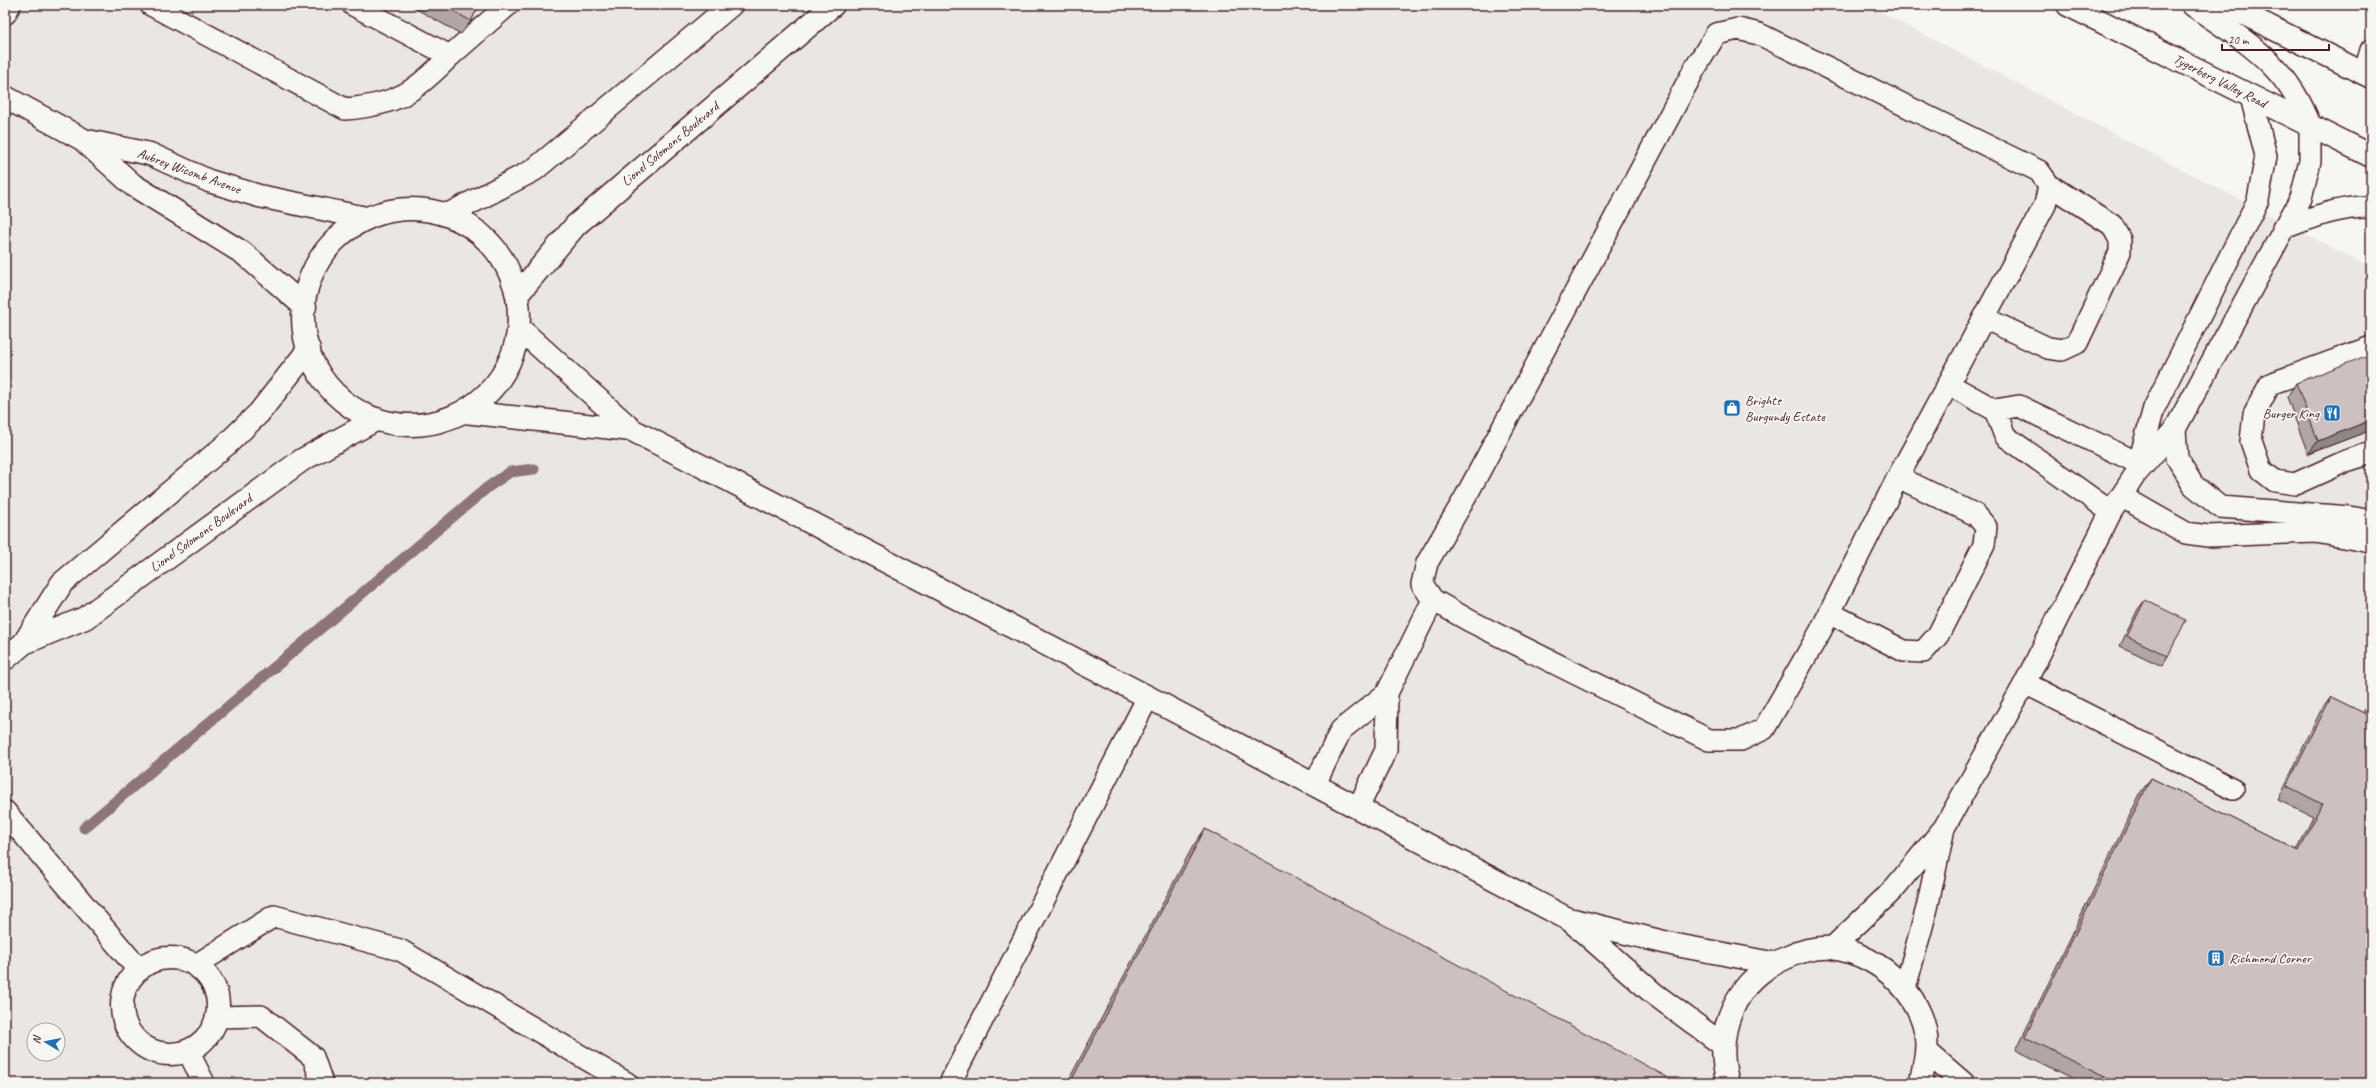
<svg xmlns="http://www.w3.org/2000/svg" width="2376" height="1088" viewBox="0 0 2376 1088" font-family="Caveat,sans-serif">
	<rect width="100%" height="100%" fill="#f6f6f2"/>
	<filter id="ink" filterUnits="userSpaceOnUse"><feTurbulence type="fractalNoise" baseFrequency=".025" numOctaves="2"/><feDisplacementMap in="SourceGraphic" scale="8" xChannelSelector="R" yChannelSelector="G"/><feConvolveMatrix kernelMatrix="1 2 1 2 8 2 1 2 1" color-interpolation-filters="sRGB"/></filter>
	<g filter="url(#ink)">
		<path fill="#e9e6e3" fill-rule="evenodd" d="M5,5H1867L2371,268V1083H5ZM34,1030H58V1054H34Z"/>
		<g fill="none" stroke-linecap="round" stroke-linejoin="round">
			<path stroke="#8e747a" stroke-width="11" d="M84,828L488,487L510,472L534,469"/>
			<defs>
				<path id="service" d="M151,5L345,109C396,105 414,93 450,56L353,5
					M5,14L10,5
					M1738,29L1759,34L2039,171L2049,185L2045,205L1898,477L1820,632L1764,729L1741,740H1709L1470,621L1433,600L1422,584L1427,563L1465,498L1694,70L1716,34Z
					M450,56L508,5
					M2364,74L2371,50
					M2283,228C2312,218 2340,206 2371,207
					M1984,318L2048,348L2062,350L2077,343L2120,252V240L2112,225L2049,185
					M2371,347L2270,384L2254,414L2251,441L2261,470L2275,481L2295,484L2346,461L2371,453
					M1948,384L1995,410L2019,406L2138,463
					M1995,410L2005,436L2111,512
					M2175,429L2177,458L2193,485L2220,507L2350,517L2371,521
					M2137,469L2154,408L2258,200L2266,156L2251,97
					M2121,496L2186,533L2208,536L2316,532L2371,542
					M1830,613L1904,651L1923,652L1938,635L1984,545L1986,527L1976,515L1898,477
					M2025,683L2233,789
					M1315,784L1341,730L1387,693L1433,600
					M1358,808L1386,750L1387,693
					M1832,948L1892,891L1944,828L2025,683L2111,512L2135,475L2175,429L2301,198L2310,161V126
					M196,965L274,916L400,950L627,1083
					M1905,988L1927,908L1943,833
					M217,1017L261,1016L313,1057L322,1083
					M188,1051L204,1083
					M950,1083L1148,697"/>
				<path id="minor" d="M5,97L82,139L133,185L243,253L305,307
					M83,140L150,154L209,181L259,196L366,218
					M303 317a108 108 0 1 1 216 0a108 108 0 1 1-216 0Z
					M449,214L534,170L731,5
					M518,294L576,225L833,5
					M519,328L632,430L1148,697L1570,920L1653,993L1723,1045
					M464,412L632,430
					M24,643L62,583L227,444L259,413L309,349
					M5,659L24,643L85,618L302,460L377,419
					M5,812L139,970
					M1573,920L1676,945L1772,963
					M122 1006a48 48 0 1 1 96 0a48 48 0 1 1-96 0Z
					M1927,1052L1963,1083
					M1728,1083C1713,1030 1736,978 1788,957C1801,951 1818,947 1832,948C1881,954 1932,1001 1926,1053C1925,1063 1922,1073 1921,1083"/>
				<path id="primary" d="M2068,5L2371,156
					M2193,5C2245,42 2286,62 2310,126
					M2226,5L2371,77"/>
			</defs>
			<use href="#service" stroke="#4a1f2b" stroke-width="24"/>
			<use href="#minor" stroke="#4a1f2b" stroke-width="25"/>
			<use href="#primary" stroke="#4a1f2b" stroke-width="25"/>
			<use href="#service" stroke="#f6f6f2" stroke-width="21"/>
			<use href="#minor" stroke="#f6f6f2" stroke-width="22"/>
			<use href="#primary" stroke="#f6f6f2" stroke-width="22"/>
		</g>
		<path fill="#afa6a5" stroke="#4a1f2b" d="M409,5H479L471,21L461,34Z
			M2296,383L2371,430L2308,454L2287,397Z
			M2145,600L2168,656L2162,666L2120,646L2138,609Z
			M2331,697L2363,713L2371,697V1083H2082L2016,1050L2141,792L2151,778L2297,850L2313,817L2278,800L2321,710Z
			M1205,829L1664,1083H1067L1193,846Z"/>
		<path fill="#8f8786" stroke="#4a1f2b" d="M2371,420V430L2308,454L2318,441Z"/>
		<path fill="#ccc1c0" stroke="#4a1f2b" d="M443,5H479L471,21Z
			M2371,354V420L2318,441L2296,383Z
			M2145,600L2186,620L2168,656L2127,636Z
			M2331,697L2366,714L2371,703V1083H2119L2025,1037L2151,778L2299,851L2322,804L2287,786Z
			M1205,829L1667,1077L1664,1083H1070Z"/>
	</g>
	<defs>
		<symbol id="shop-square" viewBox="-11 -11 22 22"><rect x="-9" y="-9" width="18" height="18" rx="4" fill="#1f6fb2" stroke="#f6f6f2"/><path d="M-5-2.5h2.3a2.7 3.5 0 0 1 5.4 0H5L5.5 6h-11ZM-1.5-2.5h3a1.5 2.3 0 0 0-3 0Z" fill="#fff"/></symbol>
		<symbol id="restaurant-square" viewBox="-11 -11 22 22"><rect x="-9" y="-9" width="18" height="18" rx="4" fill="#1f6fb2" stroke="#f6f6f2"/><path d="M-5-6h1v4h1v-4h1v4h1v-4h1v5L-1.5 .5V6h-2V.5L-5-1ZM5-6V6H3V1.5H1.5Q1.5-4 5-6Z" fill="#fff"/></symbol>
		<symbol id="building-square" viewBox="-11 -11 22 22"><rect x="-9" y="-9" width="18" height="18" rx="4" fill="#1f6fb2" stroke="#f6f6f2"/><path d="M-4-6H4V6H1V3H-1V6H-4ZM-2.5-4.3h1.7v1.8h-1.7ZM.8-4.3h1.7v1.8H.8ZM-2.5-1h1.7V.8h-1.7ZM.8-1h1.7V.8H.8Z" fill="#fff"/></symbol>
	</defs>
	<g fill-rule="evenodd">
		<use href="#shop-square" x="1722" y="398" width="20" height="20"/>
		<use href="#restaurant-square" x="2322" y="403" width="20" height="20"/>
		<use href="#building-square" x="2206" y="948" width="20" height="20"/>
	</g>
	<g text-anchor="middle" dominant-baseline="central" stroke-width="3.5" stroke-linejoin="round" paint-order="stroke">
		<g font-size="14" fill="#4a1f2b" stroke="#f6f6f2">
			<text transform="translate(2220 81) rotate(27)">Tygerberg Valley Road</text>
			<text transform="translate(670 144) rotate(-40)">Lionel Solomons Boulevard</text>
			<text transform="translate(189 171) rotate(20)">Aubrey Wicomb Avenue</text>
			<text transform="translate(201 533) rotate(-36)">Lionel Solomons Boulevard</text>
		</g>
		<g font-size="14" fill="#4a1f2b" stroke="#f6f6f2" text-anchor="start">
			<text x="1745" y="400">Brights<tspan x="1745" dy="16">Burgundy Estate</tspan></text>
			<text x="2319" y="413" text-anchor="end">Burger King</text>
			<text x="2229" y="958">Richmond Corner</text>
		</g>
	</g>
	<rect width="2376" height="1088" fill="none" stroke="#f6f6f2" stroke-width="20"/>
	<rect x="10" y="10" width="2356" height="1068" fill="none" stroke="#4a1f2b" stroke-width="1.5" filter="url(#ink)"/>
	<g transform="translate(46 1042) rotate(280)"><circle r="19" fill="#f6f6f2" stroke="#b1a0a2"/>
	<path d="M0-3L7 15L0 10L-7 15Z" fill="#1f6fb2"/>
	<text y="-6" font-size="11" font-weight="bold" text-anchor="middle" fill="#4a1f2b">N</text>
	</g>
	<path d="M2222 44v6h107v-6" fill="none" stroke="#4a1f2b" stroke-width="2"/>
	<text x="2228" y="44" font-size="12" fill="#4a1f2b" stroke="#f6f6f2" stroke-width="3" paint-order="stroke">20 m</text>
</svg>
